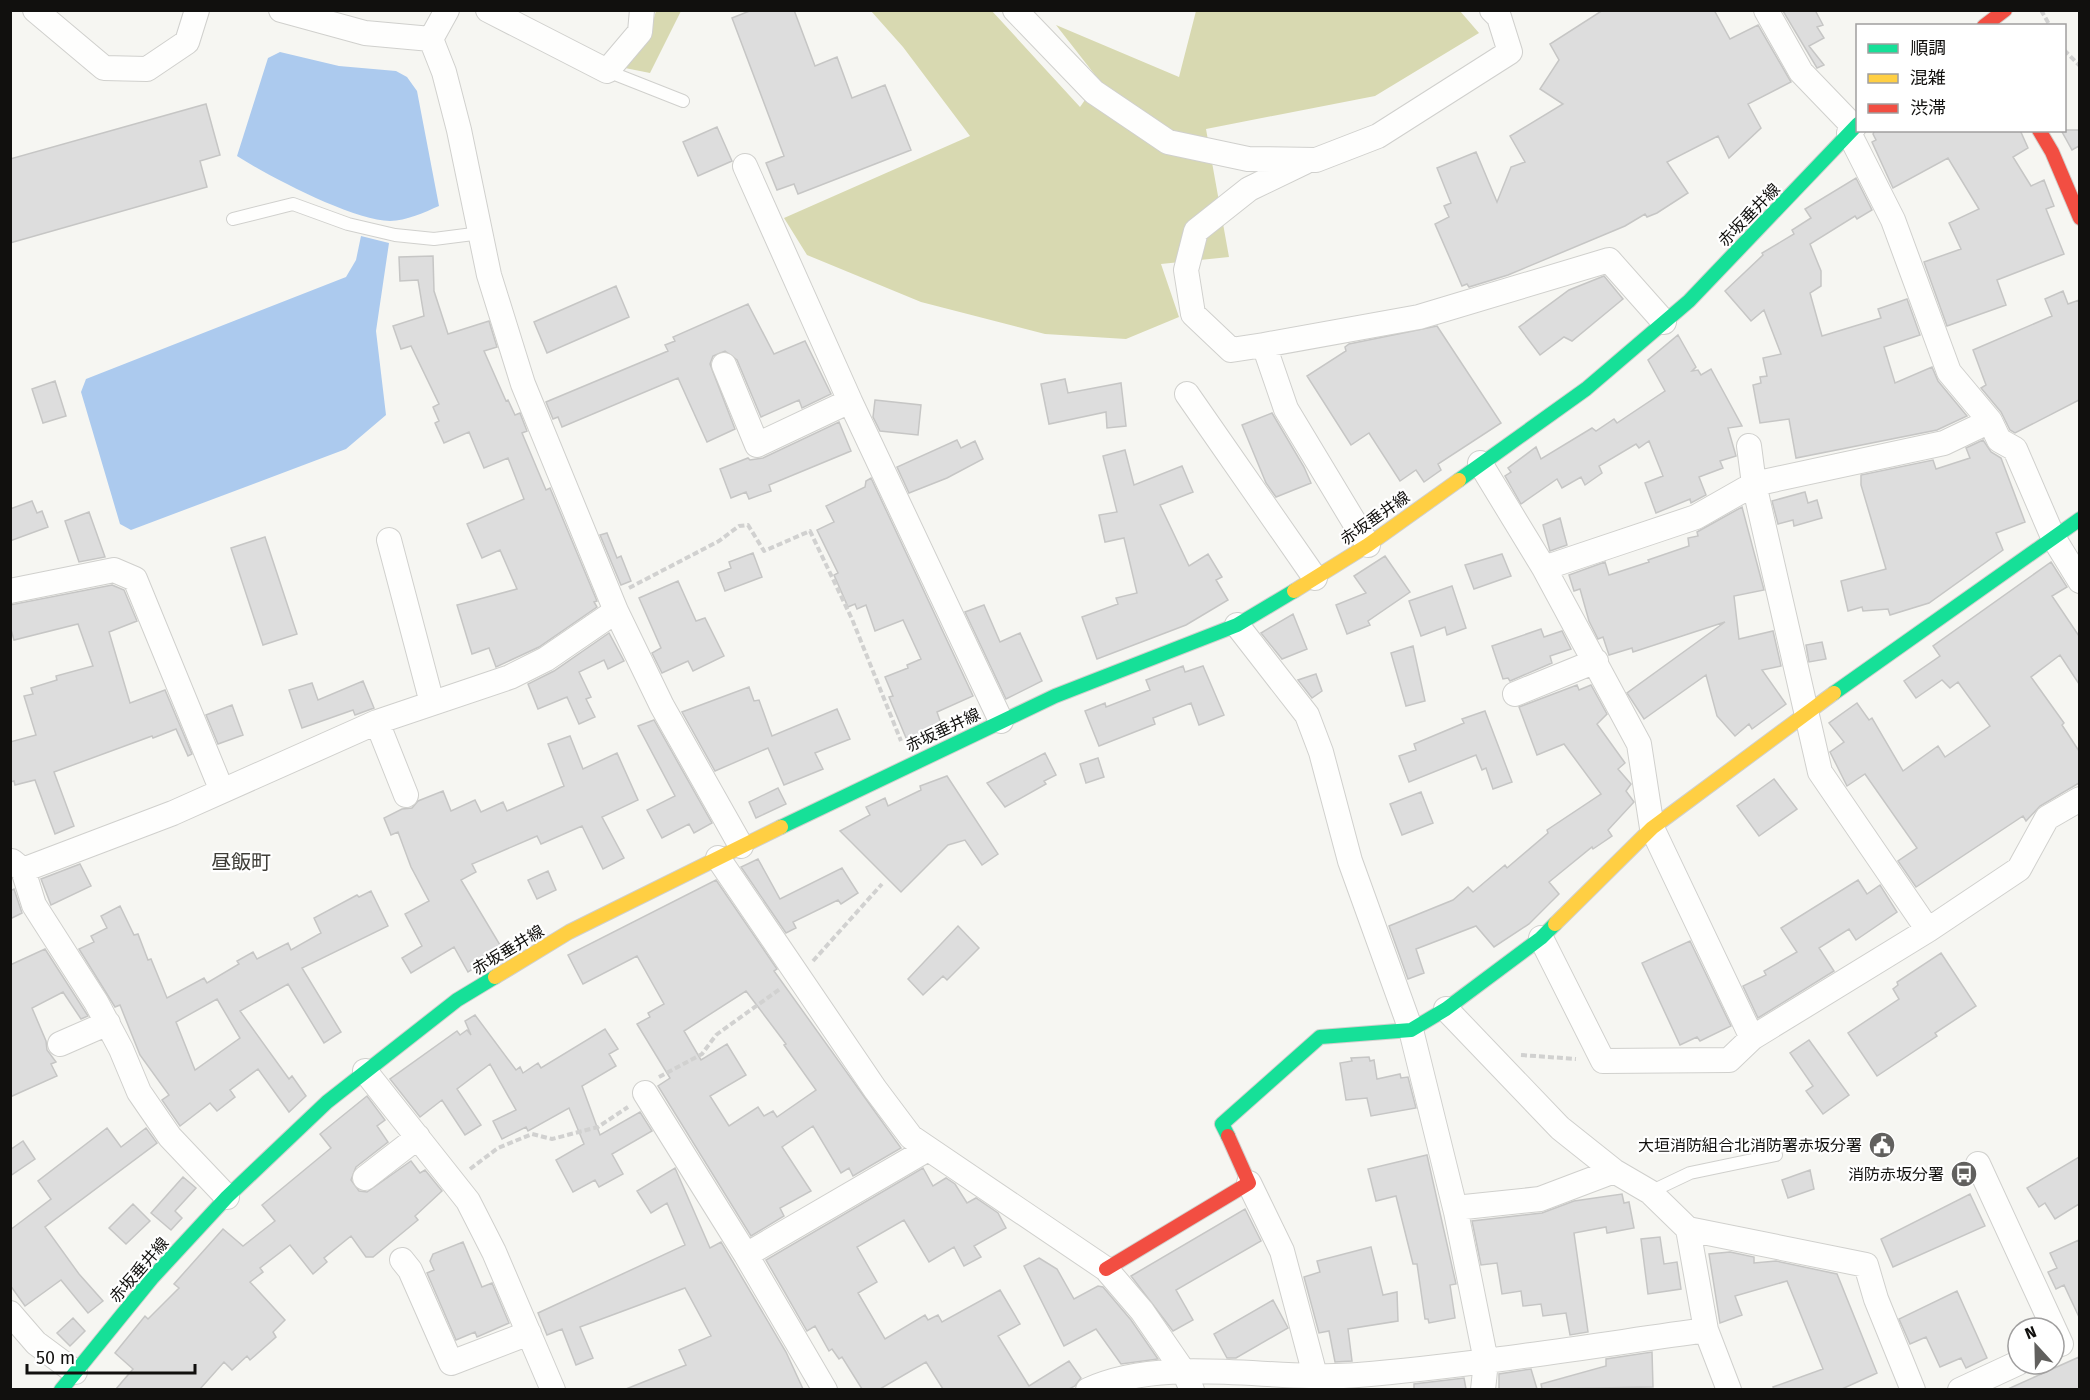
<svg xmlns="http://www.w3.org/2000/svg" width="2090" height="1400" viewBox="0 0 2090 1400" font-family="'Fira Sans','Noto Sans JP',sans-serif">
	<rect width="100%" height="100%" fill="#f6f6f2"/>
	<path fill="#d8d9b1" d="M656,11H681L650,73L625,68L648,38Z
		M871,11H992L1080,107L1099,80L1056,25L1179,77L1196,11H1460L1479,33L1375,96L1206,129L1229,257L1161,264L1179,317L1126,339L1045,334L921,302L807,255L784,218L970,136L903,47Z"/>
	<path fill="#accaee" d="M280,52L339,66L396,71L407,77L417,91L439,206C425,212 406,221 390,221C354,221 268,176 237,156L268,58Z
		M361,236L389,243L376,331L386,415L346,449L131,530L120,524L81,392L86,379L346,277L356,260Z"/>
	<path fill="#ddd" stroke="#c6c6c5" stroke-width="1.5" fill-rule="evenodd" d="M752,10H794L815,66L837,57L852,98L885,85L911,150L798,194L794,184L777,190L766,163L784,156L732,18Z
		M1603,10H1714L1730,39L1758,25L1791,82L1748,104L1761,128L1729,158L1718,136L1667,162L1688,193L1657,213L1647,217L1645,214L1625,226L1508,275L1469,287L1467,284L1462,286L1435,224L1449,217L1444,206L1451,203L1437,168L1476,152L1497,202L1511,167L1525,162L1510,136L1563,104L1540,89L1559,60L1550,44Z
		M1815,10L1823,25L1817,27L1824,38L1809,46L1824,65L1817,68L1783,11Z
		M206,104L220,155L200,161L207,187L10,243V159Z
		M717,127L732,161L698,176L683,142Z
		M1875,130H2020L2028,148L2013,157L2031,186L2044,180L2054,206L2046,209L2064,254L1997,280L2006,305L1947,326L1924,262L1961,249L1949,223L1979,209L1948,158L1893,188L1872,142L1876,140L1873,134Z
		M2061,130H2079V146L2072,150Z
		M1856,178L1872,210L1857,219L1855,216L1810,244L1821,271V286L1810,293L1822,336L1881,318L1878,309L1907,299L1920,335L1884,347L1895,383L1932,367L1938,381L1967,416L1937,430L1796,458L1789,419L1760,423L1753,385L1761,383L1760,377L1767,376L1763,358L1781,354L1764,310L1751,321L1725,291L1763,255L1762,253L1794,234L1792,230L1811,218L1805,209Z
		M433,256L434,291L448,334L489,321L497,347L484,351L506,401L508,400L515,415L520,413L527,431L522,433L546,490L550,488L597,601L594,602L597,607L539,647L496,667L489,648L472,654L457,605L517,589L500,550L482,558L467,524L524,499L508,458L484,468L469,432L444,443L435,423L439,421L433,407L439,404L411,346L401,349L393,326L424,316L418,280L400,281L399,257Z
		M1604,276L1623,299L1572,341L1564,337L1540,355L1519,327L1569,290Z
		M616,286L629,317L547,353L534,322Z
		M2063,291L2068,304L2079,300V400L2015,433L2010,430L2001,412L1981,388L1986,385L1973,350L2052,316L2045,299Z
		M748,304L774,354L805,341L831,394L802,408L799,400L761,417L737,360L725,351L713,356L710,364L735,429L707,442L678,378L562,427L558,417L553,419L546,402L668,351L665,345L675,341L673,337Z
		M1437,326L1501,423L1438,464L1441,470L1424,482L1416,470L1400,481L1369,433L1351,445L1307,376L1346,351L1345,347L1349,344Z
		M1678,335L1696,367L1692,371L1698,370L1701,375L1711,369L1742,426L1728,428L1736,456L1720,461L1723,468L1699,477L1706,495L1691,503L1690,499L1656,513L1645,483L1663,476L1649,441L1639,448L1636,444L1599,466L1602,473L1585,485L1581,477L1562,488L1557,479L1521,504L1505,476L1511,472L1508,468L1536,447L1541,459L1592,428L1596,431L1614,419L1617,423L1665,391L1648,360Z
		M1065,379L1068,393L1121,383L1126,426L1107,428L1106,412L1049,424L1041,384Z
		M55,381L66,416L43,423L32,389Z
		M875,400L921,405L918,435L880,431L873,417Z
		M1272,413L1304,467L1311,483L1276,497L1266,483L1242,425Z
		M839,422L851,451L769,485L771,491L749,499L746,492L731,498L720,469L748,458L750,460L763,458Z
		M957,440L961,448L975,441L983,459L947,478L909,493L897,467Z
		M1983,440L1991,452L2001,458L2025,522L1996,533L2003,550L1929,603L1890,615L1888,609L1863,611L1862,607L1848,611L1841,581L1886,569L1861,485V475L1933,460L1936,469L1970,458L1966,448Z
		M1125,450L1134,485L1182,466L1193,492L1160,505L1189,566L1208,554L1222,577L1216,580L1228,600L1186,625L1097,659L1082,617L1118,604L1116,598L1137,593L1124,538L1105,542L1099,515L1117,512L1103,456Z
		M871,478L973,696L937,712L943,729L909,745L889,697L893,696L885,677L908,668L907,665L921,659L903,620L875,631L866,605L857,609L855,604L848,607L834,575L838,573L817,530L834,522L826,506L865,487L866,481Z
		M1805,492L1808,503L1817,500L1822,518L1794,526L1793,520L1778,524L1772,501Z
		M32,501L37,513L42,511L48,527L10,541V509Z
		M1742,507L1764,590L1734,596L1739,639L1773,631L1781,666L1762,670L1786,704L1752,729L1749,724L1735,736L1717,716L1706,675L1644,719L1627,693L1725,622L1633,652L1632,648L1609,655L1603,637L1598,639L1589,621L1580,589L1574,591L1569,575L1605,562L1609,575L1649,562L1648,560L1689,546L1688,538L1698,536L1697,532Z
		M89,512L105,557L79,562L65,521Z
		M1560,518L1567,545L1550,551L1543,525Z
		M607,533L617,558L621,556L631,581L621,585L600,535Z
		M265,537L297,634L263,645L231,548Z
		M753,553L762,577L725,591L718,573L731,568L729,562Z
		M1502,554L1511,576L1474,589L1465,565Z
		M1385,556L1410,592L1368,621L1370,625L1347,634L1336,605L1366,593L1354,576Z
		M2051,562L2067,587L2052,596L2079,636V684L2060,655L2031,677L2064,723L2062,725L2079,751V783L2040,806L2026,821L2023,816L1916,887L1898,861L1917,848L1865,774L1847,786L1830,752L1844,742L1829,723L1857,703L1869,720L1872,718L1903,771L1938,746L1945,757L1990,726L1958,682L1950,688L1942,680L1916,698L1904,681L1940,656L1933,646Z
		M678,581L696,621L705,618L724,656L693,671L688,661L662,673L652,653L661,648L639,598Z
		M112,585L124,590L137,621L109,632L130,703L165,690L192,754L188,756L176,729L153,738L152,736L54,772L74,826L55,834L35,780L15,785L14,781L10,782V742L36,735L24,696L33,694L31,688L57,680L56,676L93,666L78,624L14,640L10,626V605Z
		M1452,586L1466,628L1447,635L1445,627L1421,636L1409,601Z
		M984,605L1000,642L1020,633L1042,681L1006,699L965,612Z
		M1293,614L1307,649L1282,659L1261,633Z
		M1541,629L1544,637L1562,631L1571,649L1550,656L1552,663L1510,681L1508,678L1503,679L1492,646Z
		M609,633L624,661L608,669L604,660L579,672L591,697L586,699L595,717L579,724L567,697L538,709L528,684L554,671Z
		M1822,642L1826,659L1809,662L1806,645Z
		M1413,646L1425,701L1406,706L1391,653Z
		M1183,666L1185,672L1203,666L1224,715L1199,725L1191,703L1153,718L1155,724L1099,746L1085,711L1105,703L1106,707L1150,690L1146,680Z
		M1316,674L1322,691L1312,698L1298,680Z
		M363,681L374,708L355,715L353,710L302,728L289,690L312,683L318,700Z
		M1577,685L1579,690L1591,685L1607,714L1597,724L1625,763L1618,769L1631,784L1626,791L1634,802L1608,830L1612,836L1593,849L1592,847L1549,882L1559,894L1529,924L1494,947L1476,926L1416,949L1424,973L1408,979L1389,926L1453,900L1468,887L1473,892L1505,865L1507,868L1548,833L1547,830L1601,794L1564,744L1537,755L1519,707Z
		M749,687L754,701L759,700L772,736L837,709L850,739L815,753L823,769L784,785L768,748L715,771L682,712Z
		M232,705L243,735L218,744L206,715Z
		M1485,711L1512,782L1493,789L1486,768L1482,770L1476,755L1409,782L1399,756L1416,750L1414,744L1464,723L1462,719Z
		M654,720L712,823L694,833L689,824L662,838L647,810L675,796L638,726Z
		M570,736L583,769L617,753L638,800L602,817L624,858L603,869L582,826L541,844L537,836L472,864L476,872L461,880L503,950L468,972L454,947L411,973L402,958L422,946L405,914L429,901L411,867L398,832L391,835L384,818L402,809L412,808L418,801L443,791L451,811L475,800L481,812L503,802L507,811L564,786L548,744Z
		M1045,753L1056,775L1044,781L1046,784L1005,807L987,783Z
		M1098,758L1104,777L1086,783L1080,764Z
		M947,776L998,854L982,865L965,840L948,845L901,892L840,831L870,815L866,807L885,798L888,806L921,790L920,786Z
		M1774,779L1797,809L1759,836L1737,806Z
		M778,788L786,804L756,818L749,802Z
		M1421,792L1433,823L1402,835L1390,804Z
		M758,859L780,899L842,868L858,893L841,904L838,900L793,922L796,928L786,933L741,867Z
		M80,864L91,886L51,905L41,879Z
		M548,871L556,890L537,899L528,880Z
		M716,880L777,969L774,971L901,1148L853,1176L849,1168L841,1173L813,1126L782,1147L811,1191L780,1208L784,1216L751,1236L658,1086L670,1078L637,1024L650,1017L648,1013L664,1004L637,956L583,984L568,955ZM746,991L786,1044L784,1045L816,1090L777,1117L773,1111L764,1116L758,1107L729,1126L710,1096L746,1075L727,1044L701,1060L684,1031Z
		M1858,880L1867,894L1880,885L1897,912L1856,940L1849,929L1819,948L1834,971L1758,1018L1743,986L1766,975L1764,971L1797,952L1781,928Z
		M14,889L22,913L10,919V891Z
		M371,891L388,926L302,968L341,1032L324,1043L288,984L240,1011L289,1079L292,1076L306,1096L289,1112L258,1069L230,1090L235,1097L217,1111L210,1103L180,1126L162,1100L169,1095L140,1055L120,1005L115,1007L79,949L94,942L91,936L107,928L101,916L120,906L134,935L138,934L148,960L151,959L167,998L204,978L207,983L239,964L237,961L253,952L257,959L288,943L291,950L321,933L314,918L357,895L359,897ZM217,999L240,1038L195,1070L176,1022Z
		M958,926L979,948L947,980L943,976L923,995L908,979Z
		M1690,941L1731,1026L1700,1041L1697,1037L1680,1045L1642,963Z
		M45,949L88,1016L81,1019L63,992L32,1008L46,1041L47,1050L56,1062L51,1064L57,1076L10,1097V965Z
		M1941,953L1976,1006L1935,1033L1937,1036L1877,1076L1848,1033L1899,999L1893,989L1898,985L1897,982Z
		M475,1015L516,1070L520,1067L523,1073L538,1063L541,1068L605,1029L618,1049L609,1054L616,1066L582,1086L600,1135L640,1112L652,1131L612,1154L623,1174L599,1187L595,1180L573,1192L556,1160L584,1144L569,1108L528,1131L526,1127L502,1139L493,1121L516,1110L490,1064L457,1089L481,1125L465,1135L442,1100L420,1117L390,1079L457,1031L460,1035L467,1030L471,1035L465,1021Z
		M1809,1040L1849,1095L1823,1114L1806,1091L1813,1086L1790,1053Z
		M1369,1057L1370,1061L1374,1060L1377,1079L1400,1074L1401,1078L1408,1077L1416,1108L1371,1116L1367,1098L1346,1100L1340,1063L1352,1061L1351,1058Z
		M367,1096L385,1120L377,1126L388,1142L356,1167L351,1180L359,1191L367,1192L411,1161L420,1173L425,1170L442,1191L415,1216L418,1220L373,1257H366L351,1236L324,1258L327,1262L313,1274L290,1245L260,1268L263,1272L250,1282L285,1320L273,1332L276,1337L250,1360L247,1356L232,1370L224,1362L200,1389H116L133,1369L115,1353L145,1316L148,1319L179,1288L174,1284L223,1229L243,1246L275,1221L262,1205L331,1148L320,1134Z
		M107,1128L121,1147L146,1128L157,1143L45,1227L79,1274L103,1301L88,1313L61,1280L25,1306L10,1285V1230L51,1199L38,1181Z
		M23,1141L35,1159L10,1176V1150Z
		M1427,1155L1456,1284L1450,1285L1455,1318L1429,1323L1428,1319H1425L1417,1264H1413L1396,1196L1376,1201L1368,1169Z
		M2079,1157V1204L2055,1219L2045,1203L2039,1207L2027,1188Z
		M675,1168L710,1248L721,1242L786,1352L803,1389H626L686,1365L679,1350L711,1336L685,1288L580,1327L593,1358L576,1365L562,1329L547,1335L538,1313L685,1245L667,1203L651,1213L637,1191Z
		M923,1168L933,1186L946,1178L955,1184L967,1203L976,1198L998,1213L1006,1228L974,1246L981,1257L964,1266L954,1247L929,1262L904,1220L857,1247L877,1282L858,1293L885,1339L925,1315L928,1320L938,1315L942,1322L1000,1290L1020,1324L998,1336L1029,1386L1069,1361L1081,1378L1075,1386L1069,1389H943L926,1362L880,1389H862L842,1357L839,1359L832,1349L829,1351L815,1326L807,1331L766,1260Z
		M1810,1170L1814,1189L1788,1198L1782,1180Z
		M183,1177L196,1188L175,1211L182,1218L171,1230L151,1213Z
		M1622,1194L1624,1203L1629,1202L1634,1228L1607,1233L1606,1227L1574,1233L1588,1332L1570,1335L1566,1313L1543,1316L1541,1304L1523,1306L1521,1291L1502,1294L1497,1263L1481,1265L1472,1221L1542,1213L1574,1201Z
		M1970,1194L1985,1226L1893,1267L1881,1239Z
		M133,1204L150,1221L126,1244L109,1228Z
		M1245,1209L1261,1241L1176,1290L1193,1320L1173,1331L1131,1276Z
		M1660,1237L1664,1264L1677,1262L1681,1289L1648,1294L1641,1239Z
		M2079,1240V1317L2064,1285L2056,1289L2048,1272L2057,1268L2050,1253Z
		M463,1242L482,1287L492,1283L509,1323L477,1337L475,1332L456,1340L427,1273L434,1270L430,1261L433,1254Z
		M1371,1247L1383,1295L1397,1292L1398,1321L1348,1329L1352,1361L1335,1362L1329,1331L1319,1333L1304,1277L1320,1272L1317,1261Z
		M1730,1252L1754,1257V1263L1776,1261L1837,1274L1877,1373L1842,1389H1774L1773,1387L1823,1369L1787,1281L1735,1296L1742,1315L1720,1323L1709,1254Z
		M1039,1258L1057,1269L1074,1299L1098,1286L1103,1287L1131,1320L1158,1359L1121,1364L1096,1329L1064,1346L1024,1266Z
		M1957,1291L1987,1358L1966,1368L1961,1358L1940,1367L1926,1337L1910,1344L1899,1319Z
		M1273,1300L1288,1328L1236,1358H1227L1214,1334Z
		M73,1318L85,1331L70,1346L57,1333Z
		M1652,1352L1653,1387L1542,1389L1541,1384L1606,1366V1359Z
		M2079,1357V1389H2008Z
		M1531,1369L1537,1389H1499V1374Z
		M1464,1378L1466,1389H1414V1384Z"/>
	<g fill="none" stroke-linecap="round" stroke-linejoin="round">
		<defs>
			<path id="lane" d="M607,71L683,101
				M233,219L293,204L348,224L395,235L434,239L481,233
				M1650,1192L1690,1173L1776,1155"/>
			<path id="street" d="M35,10L104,68L147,69L187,42L197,10
				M281,10L365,33L431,39L444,72L459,130L489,275L523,384L616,611L662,706L741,846
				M488,10L607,71L640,32L642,10
				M1015,10L1094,92L1168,142L1248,159L1316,160L1378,136L1510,52L1499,17L1492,10
				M1766,10L1801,72L1854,127
				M431,39L447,10
				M1849,133L1893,220L1949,372L1990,421
				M1305,162L1249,189L1196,231L1186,270L1193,314L1231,350L1264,345L1286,409L1368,545
				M745,166L850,401
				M1264,345L1419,317L1609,260L1664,322
				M724,365L757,445L850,401L1001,721
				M1187,394L1315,578
				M1749,446L1754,484L1944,443L1990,421L1999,440L2015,449L2053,537L2080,581
				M1480,463L1544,568L1639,744L1652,828L1752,1038
				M389,540L432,703
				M1544,568L1696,517L1754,484L1820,772L1928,930
				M10,591L114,570L135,579L222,791
				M1237,625L1307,715L1321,752L1350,861L1411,1030L1456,1212L1486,1361L1483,1390
				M1515,694L1596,661
				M377,722L406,795
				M718,858L875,1089L911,1137L1106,1269L1142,1311L1184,1372L1192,1390
				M12,861L23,870L34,905L96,1002L121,1049L139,1092L170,1137L227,1197
				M23,870L173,813L377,722L510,677L546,659L616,611
				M1541,938L1603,1061L1729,1060L1752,1038L1928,930L2019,869L2047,818L2080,799
				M1446,1009L1560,1128L1614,1171L1650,1192L1688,1229L1866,1265L1876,1299L1913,1390
				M60,1044L108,1023
				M365,1071L468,1201L494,1252L553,1390
				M645,1093L746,1255L825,1390
				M1978,1164L2061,1344
				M365,1178L418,1137
				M1249,1183L1282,1251L1315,1375
				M1455,1208L1540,1199L1614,1171
				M1688,1229L1706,1330L1729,1390
				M746,1255L928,1149
				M402,1260L410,1270L451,1363L529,1333
				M10,1313L36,1343L75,1372
				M1088,1390C1168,1354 1272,1382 1358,1375C1475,1365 1591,1346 1706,1330
				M1960,1390L2018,1363"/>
			<path id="fast" d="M1459,480L1586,389L1689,301L1858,124
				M1834,693L2080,519
				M781,827L1055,696L1237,625L1294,591
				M1228,1136L1222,1124L1320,1037L1411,1030L1446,1009L1541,938L1555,924
				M61,1390L152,1278L227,1197L327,1102L457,1000L495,977"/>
			<path id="slow" d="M1294,591L1368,545L1459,480
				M1555,924L1652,828L1834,693
				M495,977L569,932L781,827"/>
			<path id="jam" d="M1984,26L2005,10
				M2039,130L2052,152L2080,218
				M1106,1269L1249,1183L1228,1136"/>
		</defs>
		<use href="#lane" stroke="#d0d0cd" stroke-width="14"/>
		<use href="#street" stroke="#d0d0cd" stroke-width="26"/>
		<use href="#fast" stroke="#d0d0cd" stroke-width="16"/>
		<use href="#slow" stroke="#d0d0cd" stroke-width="16"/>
		<use href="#jam" stroke="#d0d0cd" stroke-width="16"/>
		<path stroke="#d1d1d0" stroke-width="4" stroke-dasharray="6 3" stroke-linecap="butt" d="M2041,10L2050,26
			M2064,50L2080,66
			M629,588L719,541L739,526L748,525L764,551L810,531L852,619L901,741
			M813,961L882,884
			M1521,1055L1576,1059
			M659,1077L702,1054L716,1035L780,989
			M470,1169L498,1148L532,1134L552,1139L598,1127L628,1107"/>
		<use href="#lane" stroke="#fefefd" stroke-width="12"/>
		<use href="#street" stroke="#fefefd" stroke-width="24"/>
		<use href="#fast" stroke="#16e098" stroke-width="14"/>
		<use href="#slow" stroke="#ffcf43" stroke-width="14"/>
		<use href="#jam" stroke="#f24e42" stroke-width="14"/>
	</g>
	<defs>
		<symbol id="civic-disc" viewBox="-11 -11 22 22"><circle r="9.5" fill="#61605e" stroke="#fff"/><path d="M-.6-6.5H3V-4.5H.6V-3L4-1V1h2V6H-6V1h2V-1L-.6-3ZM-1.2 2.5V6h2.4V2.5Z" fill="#fff"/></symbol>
		<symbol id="bus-disc" viewBox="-11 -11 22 22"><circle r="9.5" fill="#61605e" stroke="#fff"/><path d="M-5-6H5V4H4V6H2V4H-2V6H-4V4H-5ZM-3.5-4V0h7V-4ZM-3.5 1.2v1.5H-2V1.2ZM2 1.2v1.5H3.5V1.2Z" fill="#fff"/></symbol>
	</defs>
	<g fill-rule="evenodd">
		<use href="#civic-disc" x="1867" y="1130" width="30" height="30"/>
		<use href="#bus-disc" x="1949" y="1159" width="30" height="30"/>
	</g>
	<g text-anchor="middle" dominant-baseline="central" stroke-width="4.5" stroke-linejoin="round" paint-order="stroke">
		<g font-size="16" fill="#11100e" stroke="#fff">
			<text transform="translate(1749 215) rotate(-46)">赤坂垂井線</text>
			<text transform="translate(1375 518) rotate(-35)">赤坂垂井線</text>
			<text transform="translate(943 730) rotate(-25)">赤坂垂井線</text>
			<text transform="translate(508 950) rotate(-31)">赤坂垂井線</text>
			<text transform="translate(139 1270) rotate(-49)">赤坂垂井線</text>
		</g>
		<g font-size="16" fill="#11100e" stroke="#fff" text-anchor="end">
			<text x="1862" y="1145">大垣消防組合北消防署赤坂分署</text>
			<text x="1944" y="1174">消防赤坂分署</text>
		</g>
		<g font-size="20" fill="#3f3e38" stroke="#fff">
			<text x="241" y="862">昼飯町</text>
		</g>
	</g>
	<rect width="2090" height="1400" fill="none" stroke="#11100e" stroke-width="24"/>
	<rect x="1856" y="24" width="210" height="108" fill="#ffffff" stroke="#a09f9f" stroke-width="1.5"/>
	<rect x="1868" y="44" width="30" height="9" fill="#16e098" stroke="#a09f9f" stroke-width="1.5"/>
	<text x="1910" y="54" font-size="18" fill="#11100e">順調</text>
	<rect x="1868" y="74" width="30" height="9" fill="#ffcf43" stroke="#a09f9f" stroke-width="1.5"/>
	<text x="1910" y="84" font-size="18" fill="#11100e">混雑</text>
	<rect x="1868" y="104" width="30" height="9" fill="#f24e42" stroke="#a09f9f" stroke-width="1.5"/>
	<text x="1910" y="114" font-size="18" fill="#11100e">渋滞</text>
	<g transform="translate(2036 1346) rotate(338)"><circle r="28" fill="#ffffff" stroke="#a09f9f" stroke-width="1.5"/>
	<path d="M0-4.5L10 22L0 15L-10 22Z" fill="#61605e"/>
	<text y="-9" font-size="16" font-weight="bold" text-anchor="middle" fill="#11100e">N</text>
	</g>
	<path d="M27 1364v9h168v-9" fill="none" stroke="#11100e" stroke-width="3"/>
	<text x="36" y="1364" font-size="18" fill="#11100e" stroke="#ffffff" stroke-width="4.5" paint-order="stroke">50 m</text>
</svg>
